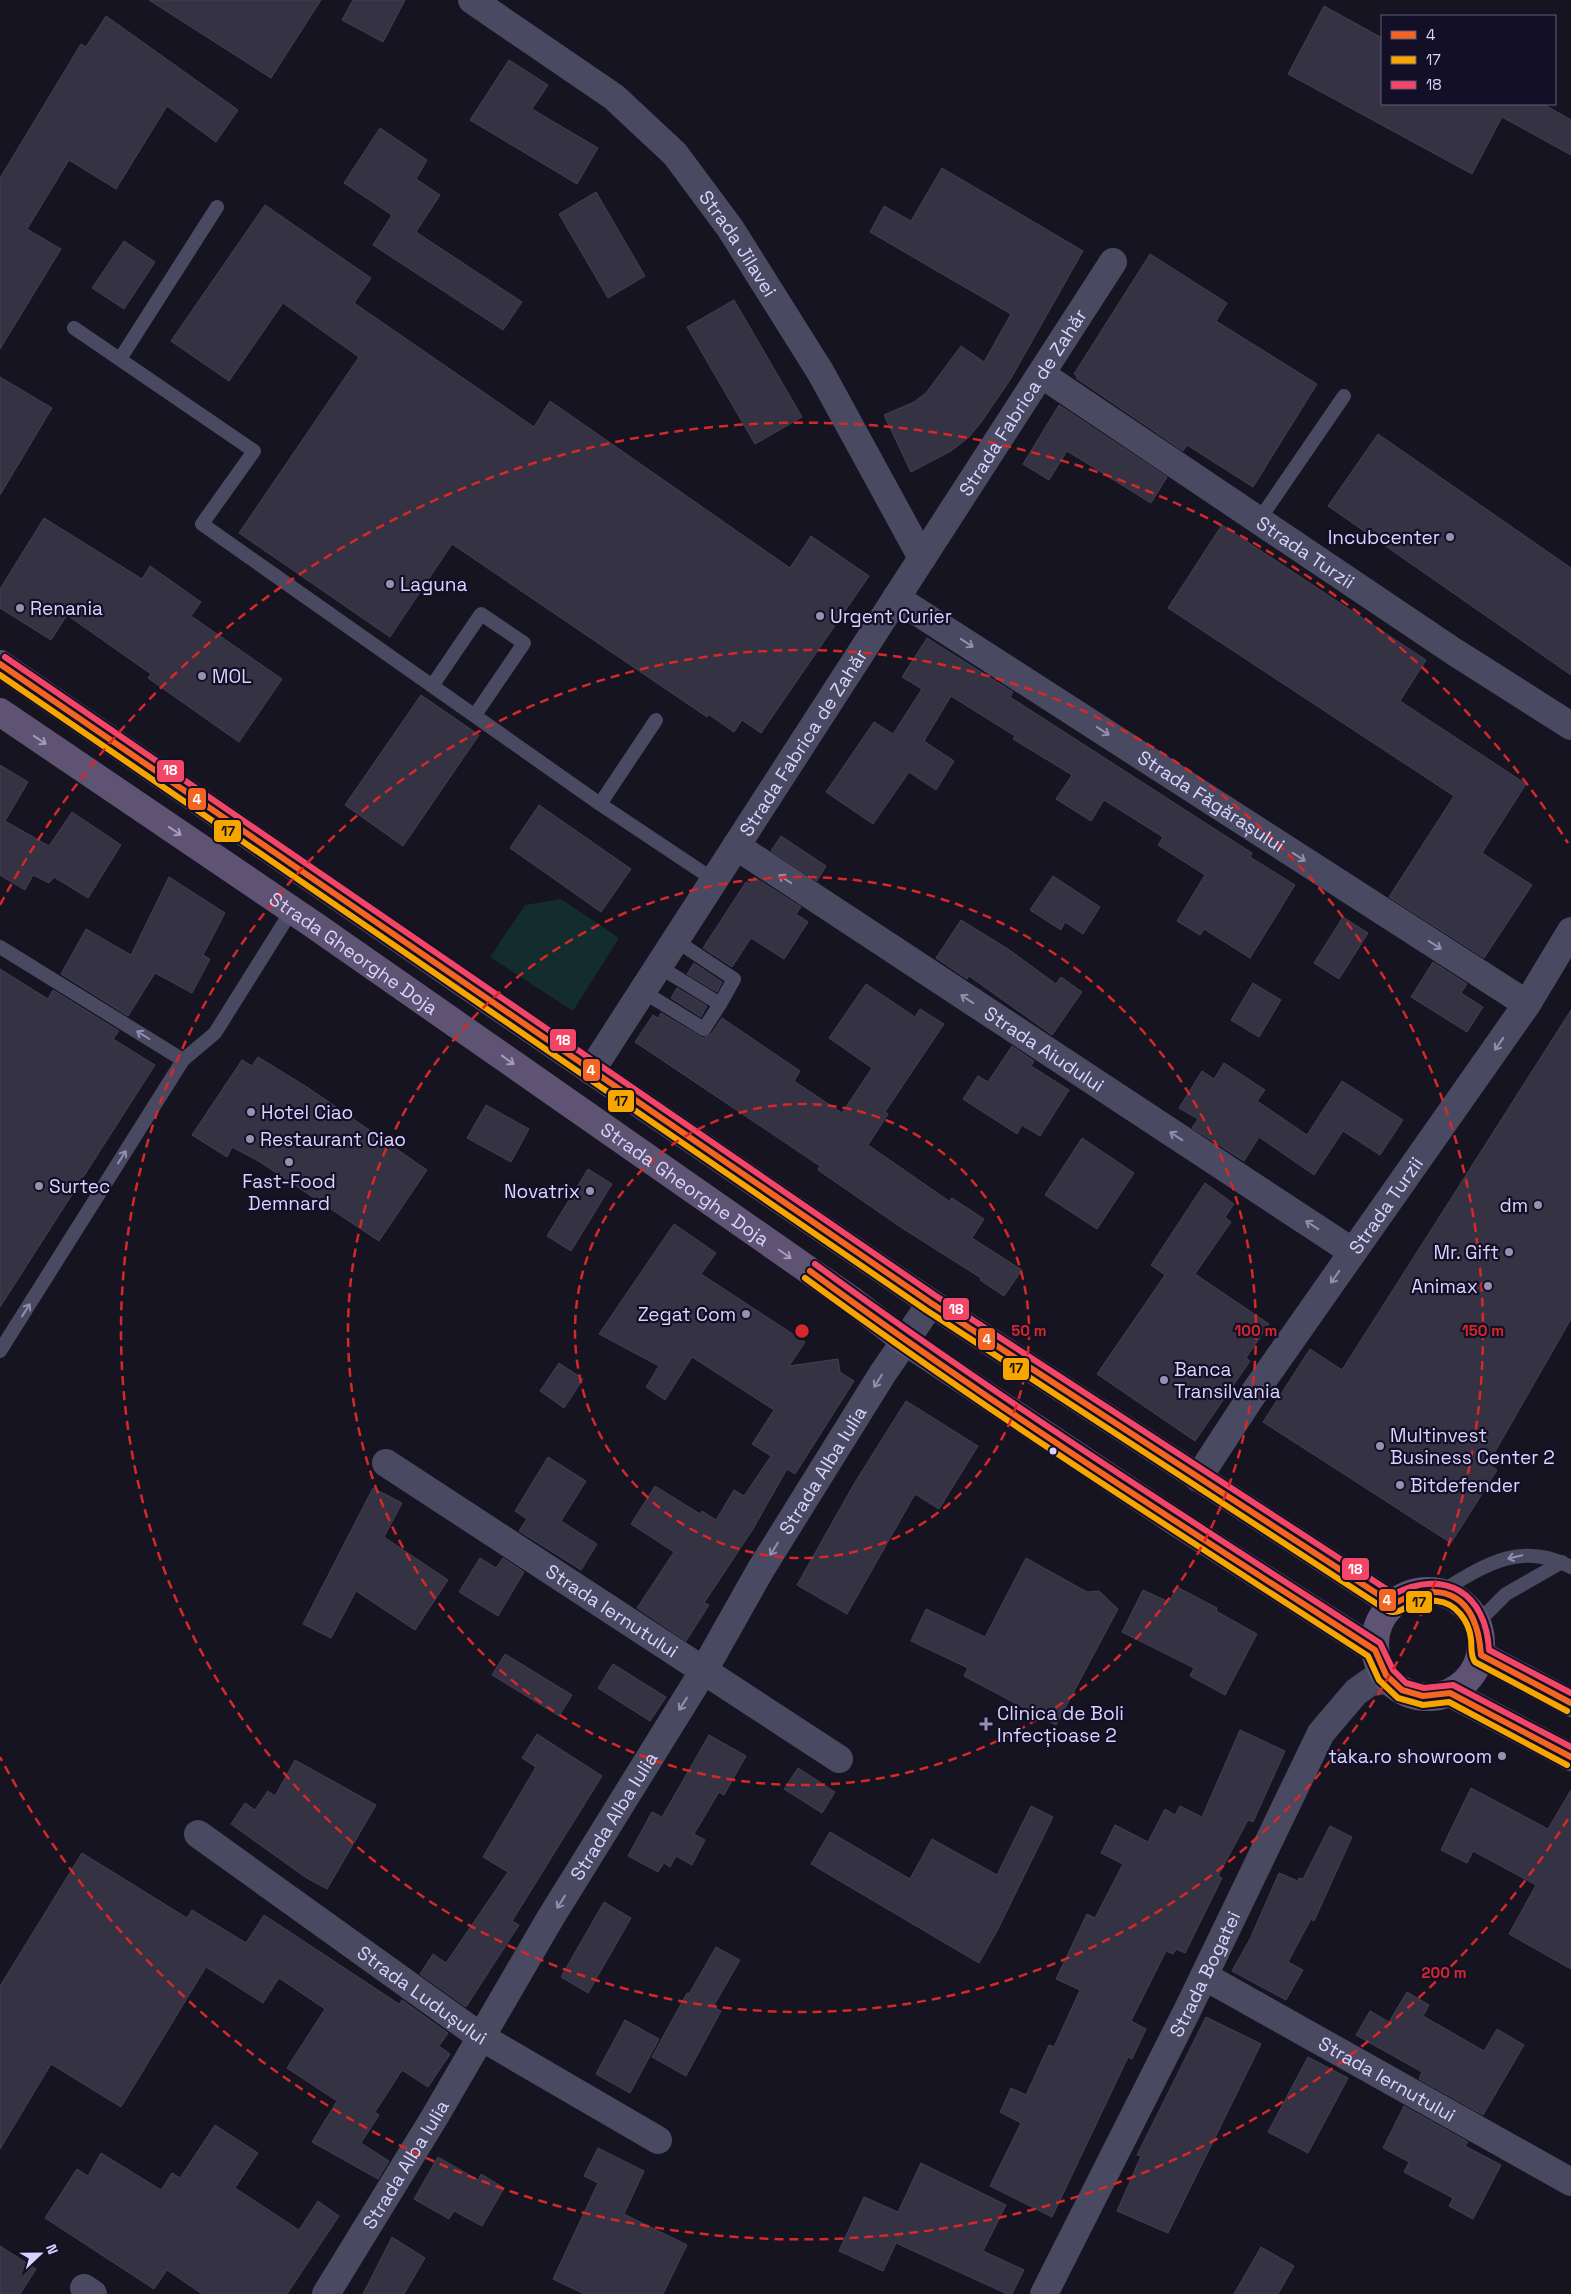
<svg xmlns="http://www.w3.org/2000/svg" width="1571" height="2294" viewBox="0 0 1571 2294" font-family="'Space Grotesk',sans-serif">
	<rect width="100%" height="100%" fill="#161421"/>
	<path fill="#132c2d" d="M561,899L619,938L573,1011L490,957L525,905Z"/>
	<path fill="#343243" stroke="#433f54" d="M149,0H321L271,78Z
		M353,0H405L383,42L342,20Z
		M1324,6L1382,38V104H1543L1571,120V155L1502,117L1472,174L1288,74Z
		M106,16L238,110L216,142L167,106L116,189L69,160L27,229L61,249L0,349V178L81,44L86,47Z
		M509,60L548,85L532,109L598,148L577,184L470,120Z
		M380,128L427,160L416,179L440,195L416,232L522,302L503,330L373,245L392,215L344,183Z
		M942,168L1083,251L1010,380L982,421L969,437L951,451L911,472L884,415L914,402L926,393L961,346L984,362L1011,314L870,232L884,206L911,221Z
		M596,192L645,276L608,298L559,214Z
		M265,205L371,278L354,303L534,427L550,401L790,568L811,536L869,576L761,733L742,720L734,732L708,714L707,717L452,544L390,637L239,533L359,357L283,303L229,381L171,341Z
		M124,241L155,262L124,309L92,288Z
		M1150,254L1227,303L1216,321L1317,384L1253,487L1187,445L1183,451L1076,378L1077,376L1074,374Z
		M734,300L802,417L755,444L687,327Z
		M0,377L52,408L0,495Z
		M1059,405L1167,477L1151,503L1067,451L1049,480L1023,464Z
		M1378,434L1571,568V675L1328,506Z
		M44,518L142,579L150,566L201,602L191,616L282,679L239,742L148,678L151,674L67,615L51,640L0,608V589Z
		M1222,525L1426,660L1400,701L1526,784L1482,853L1532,885L1484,958L1389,897L1454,796L1168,608Z
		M927,638L1013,692L1010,697L1252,853L1250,857L1295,885L1250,958L1204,929L1200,935L1177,921L1205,875L1158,845L1163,837L1104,800L1091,821L1056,799L1072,775L1013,739L1015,736L951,696L924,741L954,761L936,790L909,772L873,824L826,792L874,722L893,734L922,689L902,677Z
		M421,695L479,735L403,846L345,805Z
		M0,765L28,782L5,821L49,846L72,812L121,845L88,898L54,877L49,883L33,875L25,890L0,875Z
		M539,805L631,869L601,912L510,848Z
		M781,836L826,866L817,881L771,851Z
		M1053,876L1100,907L1083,934L1065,922L1061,930L1030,910Z
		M169,877L225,913L203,955L210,959L192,993L155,973L128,1016L61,974L86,929L131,955Z
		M754,877L801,907L796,914L808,922L784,959L751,938L732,967L703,948L746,882L750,884Z
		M1343,917L1368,933L1339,979L1314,963Z
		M961,920L1008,949L1056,984L1061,977L1082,992L1052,1035L969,976L967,979L936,958Z
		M1433,962L1467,984L1461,993L1483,1007L1467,1032L1411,997Z
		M694,963L722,982L717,992L687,974Z
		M0,969L48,999L53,990L119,1031L113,1039L155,1065L0,1307Z
		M1253,983L1281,1000L1259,1037L1231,1020Z
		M866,984L915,1017L920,1009L944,1024L885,1112L888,1114L868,1145L949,1201L952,1198L984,1219L972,1238L1022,1270L1004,1296L980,1280L981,1278L902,1228L818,1170L820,1166L635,1042L653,1015L658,1018L661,1013L703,1038L711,1034L722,1018L800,1071L794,1081L842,1113L872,1068L829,1038Z
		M677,988L707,1006L701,1017L671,998Z
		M1571,1010V1319L1488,1464L1497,1470L1451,1543L1263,1422L1310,1349L1342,1370Z
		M1012,1046L1034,1061L1031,1066L1069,1090L1040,1136L1022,1125L1017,1134L963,1099L978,1076L988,1082Z
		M258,1057L310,1089L427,1170L379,1241L260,1162L232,1147L227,1157L192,1135L242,1060L252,1066Z
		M1224,1063L1265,1090L1257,1101L1307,1135L1342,1081L1403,1120L1380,1155L1343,1131L1314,1175L1259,1137L1244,1161L1192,1128L1198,1119L1179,1108L1202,1071L1214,1079Z
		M486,1105L529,1129L511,1162L467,1138Z
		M1082,1138L1134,1173L1097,1229L1045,1195Z
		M588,1169L612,1184L571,1251L547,1236Z
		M1205,1183L1234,1204L1225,1217L1231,1222L1195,1274L1269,1324L1246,1358L1250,1361L1195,1441L1097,1374L1165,1275L1151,1265Z
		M674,1224L716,1253L701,1274L805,1342L789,1366L838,1359L840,1372L854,1381L795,1474L787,1469L753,1529L704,1603L709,1605L686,1641L637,1608L674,1552L631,1524L655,1486L700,1514L702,1511L716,1520L734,1490L744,1496L771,1456L752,1444L774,1410L692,1357L665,1400L646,1387L659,1366L599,1334Z
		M559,1363L583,1379L564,1408L540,1391Z
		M906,1401L978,1446L939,1509L915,1494L847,1614L797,1585L854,1484Z
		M548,1457L586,1481L561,1521L597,1544L581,1570L519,1531L527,1519L515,1511Z
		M373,1488L402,1503L384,1537L448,1580L415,1630L356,1591L331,1638L303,1624Z
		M480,1558L496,1568L503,1558L524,1572L498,1616L459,1592Z
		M1026,1558L1087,1592L1099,1591L1118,1609L1056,1725L964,1676L968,1668L911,1641L926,1609L985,1637Z
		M1177,1587L1217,1608L1216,1611L1257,1634L1225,1695L1190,1676L1194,1668L1122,1632L1143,1590L1169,1602Z
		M505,1654L572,1695L559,1716L492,1675Z
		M613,1664L666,1697L650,1721L598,1688Z
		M1240,1730L1285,1751L1253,1822L1248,1820L1218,1876L1222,1878L1185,1953L1176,1949L1173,1954L1166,1951L1131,2021L1146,2029L1132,2059L1128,2057L1052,2217L990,2186L1021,2123L1000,2112L1011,2088L1026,2095L1049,2045L1054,2047L1080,1990L1056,1979L1087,1914L1095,1918L1123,1864L1101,1853L1115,1825L1148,1842L1165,1809L1175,1815L1180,1806L1202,1817Z
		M537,1734L602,1776L512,1921L519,1925L466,2007L420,1974L433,1954L446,1963L508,1872L483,1857L536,1767L522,1758Z
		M709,1735L746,1756L724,1795L719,1792L694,1834L705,1840L692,1865L676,1856L670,1867L664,1863L658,1872L628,1856L652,1812L662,1817Z
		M295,1760L376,1805L327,1889L305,1877L231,1824L245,1803L255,1810L268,1791L275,1796Z
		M798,1768L835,1792L822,1813L784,1789Z
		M1471,1788L1548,1829L1571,1790V1969L1509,1934L1536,1885L1473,1851L1467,1863L1441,1850Z
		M1031,1806L1053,1817L997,1931L979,1963L811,1864L830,1832L910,1879L932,1839L997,1875Z
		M1330,1826L1352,1837L1314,1921L1311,1919L1288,1962L1303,1970L1286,2000L1232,1971L1250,1939L1279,1873L1298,1881L1299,1878L1303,1879Z
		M82,1853L187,1918L192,1910L246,1943L264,1915L399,2004L402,2000L448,2033L439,2046L450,2054L428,2087L402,2070L375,2112L379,2115L361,2143L389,2161L378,2179L312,2142L337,2101L287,2068L325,2009L279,1978L263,2003L206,1967L121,2107L51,2064L0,2149V1986Z
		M604,1902L631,1918L588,1993L561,1977Z
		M716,1947L740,1960L713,2007L721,2011L686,2076L652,2057L687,1993L689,1994Z
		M1407,1992L1429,2005L1423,2016L1484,2051L1497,2029L1524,2045L1483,2115L1419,2079L1422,2072L1356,2035L1370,2011L1389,2022Z
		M1206,2017L1261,2044L1168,2233L1117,2211L1141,2156L1137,2155Z
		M625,2020L659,2039L630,2093L596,2074Z
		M1308,2057L1348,2078L1308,2153L1268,2132Z
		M1404,2106L1468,2142L1465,2146L1501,2165L1473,2219L1449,2206L1453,2198L1404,2172L1409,2162L1383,2148Z
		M215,2125L258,2153L235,2188L299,2230L318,2201L339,2216L287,2294H202L167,2270L154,2289L45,2218L77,2169L88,2176L101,2153L161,2190L172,2173L180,2178Z
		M598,2148L644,2171L624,2214L687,2245L663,2294H584L553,2279L598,2183L584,2176Z
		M438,2157L478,2180L481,2174L504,2188L482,2226L454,2211L449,2219L414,2199Z
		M921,2163L1006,2205L983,2251L1024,2270L1012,2294H1007L896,2243L883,2271L839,2251L864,2197L898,2212Z
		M392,2237L425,2258L404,2294H363Z
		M0,2246L36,2269L20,2294H0Z
		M1261,2247L1294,2266L1278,2294H1234Z"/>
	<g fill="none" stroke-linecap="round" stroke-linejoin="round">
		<path stroke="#4a4962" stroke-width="14" d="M74,328L254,451L202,524L600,804L714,880
			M120,359L217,207
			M1259,520L1344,396
			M432,686L481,614L524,643L475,715
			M600,804L656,720
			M0,947L183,1060L0,1351
			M658,966L720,1004L734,979L675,940
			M642,991L704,1029L720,1004
			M183,1060L215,1033L292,910
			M1440,1592C1484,1566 1520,1540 1571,1567
			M1477,1623L1506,1594L1562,1562"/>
		<g stroke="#4a4962" stroke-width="28">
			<path id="s1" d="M472,0L614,97L675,154L730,228L821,373L922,558"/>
			<path id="s2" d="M1041,374L1453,651L1571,726"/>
			<path id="s3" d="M896,598L1527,1004"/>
			<path id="s4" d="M736,846L1353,1252"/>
			<path id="s5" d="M591,1071L1113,262"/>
			<path id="s6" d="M386,1463L839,1759"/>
			<path id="s7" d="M1198,1478L1249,1400L1527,1004L1571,931"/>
			<path id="s8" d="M198,1834L481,2037L658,2140"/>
			<path id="s9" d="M1204,1976L1571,2182"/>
			<path d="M84,2288L93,2294"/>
			<path id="s10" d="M326,2294L434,2118L551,1917L704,1670L761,1569L883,1373L931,1303"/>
			<path id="s11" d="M1044,2294L1188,2009L1321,1733L1356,1692L1370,1682L1389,1680"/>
		</g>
		<g stroke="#5e5373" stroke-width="28">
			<path d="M0,664L459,980L931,1303L1393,1604"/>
			<path id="s12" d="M0,712L314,925L850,1299L905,1341L1173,1520L1375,1650"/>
			<circle cx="1428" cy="1644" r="53"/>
			<path d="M1481,1655L1571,1703"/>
			<path d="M1450,1693L1571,1757"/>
		</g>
		<defs>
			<path id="bus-1" d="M0,664L931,1303L1393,1604C1445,1577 1477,1597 1481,1655L1571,1703
				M810,1271C993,1406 1184,1527 1375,1650L1386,1675L1402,1690L1423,1696L1450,1693L1571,1757"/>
			<path id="bus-2" d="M0,675L926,1310L1388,1611C1398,1615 1405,1607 1413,1604C1421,1601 1429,1600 1437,1601C1456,1603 1469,1621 1471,1639C1472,1647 1470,1655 1475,1662L1567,1711
				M805,1278C987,1412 1178,1533 1368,1656L1379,1680L1398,1698L1423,1705L1449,1702L1567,1765"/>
			<path id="bus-3" d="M5,657L936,1296L1394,1594C1445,1568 1486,1593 1489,1650L1571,1693
				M815,1264C998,1398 1189,1520 1380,1643L1393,1670L1406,1683L1424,1688L1453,1685L1571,1747"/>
		</defs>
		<use href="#bus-1" stroke="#130f26" stroke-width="10"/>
		<use href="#bus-2" stroke="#130f26" stroke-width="10"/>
		<use href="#bus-3" stroke="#130f26" stroke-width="10"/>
		<use href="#bus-1" stroke="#f26522" stroke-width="6"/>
		<use href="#bus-2" stroke="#f7a600" stroke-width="6"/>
		<use href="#bus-3" stroke="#f34667" stroke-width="6"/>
	</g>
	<defs><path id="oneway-shaft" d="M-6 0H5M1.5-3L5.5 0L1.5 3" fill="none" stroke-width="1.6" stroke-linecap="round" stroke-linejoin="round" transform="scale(1.25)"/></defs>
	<g stroke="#928eb0">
		<use href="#oneway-shaft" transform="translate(967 643) rotate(33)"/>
		<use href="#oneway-shaft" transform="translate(1103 731) rotate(33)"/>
		<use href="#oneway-shaft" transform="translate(1299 857) rotate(33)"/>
		<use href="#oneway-shaft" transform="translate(785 879) rotate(-147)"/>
		<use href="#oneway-shaft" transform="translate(1435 945) rotate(33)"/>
		<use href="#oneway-shaft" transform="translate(967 999) rotate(-147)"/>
		<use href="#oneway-shaft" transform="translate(143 1035) rotate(-148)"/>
		<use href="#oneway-shaft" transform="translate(1499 1044) rotate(125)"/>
		<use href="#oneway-shaft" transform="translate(1176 1136) rotate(-147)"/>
		<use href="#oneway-shaft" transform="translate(122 1157) rotate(-58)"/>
		<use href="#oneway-shaft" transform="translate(1312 1225) rotate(-147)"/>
		<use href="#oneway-shaft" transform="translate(1335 1277) rotate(125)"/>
		<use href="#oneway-shaft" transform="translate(26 1310) rotate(-58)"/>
		<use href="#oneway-shaft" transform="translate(878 1381) rotate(122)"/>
		<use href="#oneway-shaft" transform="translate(774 1549) rotate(122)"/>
		<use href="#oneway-shaft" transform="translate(1515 1557) rotate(167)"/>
		<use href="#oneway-shaft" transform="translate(683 1704) rotate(122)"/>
		<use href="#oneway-shaft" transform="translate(561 1902) rotate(122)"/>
	</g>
	<g stroke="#a29ac0">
		<use href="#oneway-shaft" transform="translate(40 740) rotate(34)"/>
		<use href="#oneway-shaft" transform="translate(175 831) rotate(34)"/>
		<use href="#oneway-shaft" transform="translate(508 1060) rotate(36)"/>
		<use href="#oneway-shaft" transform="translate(785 1254) rotate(35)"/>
	</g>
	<g fill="none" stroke="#d62828" stroke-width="2.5" stroke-dasharray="9 6">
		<circle cx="802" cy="1331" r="227"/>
		<circle cx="802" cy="1331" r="454"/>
		<circle cx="802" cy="1331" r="681"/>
		<path d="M1568 1819A908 908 0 0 1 0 1757M0 905A908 908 0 0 1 1568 843"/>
	</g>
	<g fill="#9591b1" stroke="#130f26" stroke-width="2">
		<circle cx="1450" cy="537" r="5"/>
		<circle cx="390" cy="584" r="5"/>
		<circle cx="20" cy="608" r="5"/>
		<circle cx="820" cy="616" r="5"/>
		<circle cx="202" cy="676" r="5"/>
		<circle cx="251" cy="1112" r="5"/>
		<circle cx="250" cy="1139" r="5"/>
		<circle cx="289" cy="1162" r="5"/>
		<circle cx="39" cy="1186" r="5"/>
		<circle cx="590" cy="1191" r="5"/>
		<circle cx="1538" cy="1205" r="5"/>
		<circle cx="1509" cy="1252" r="5"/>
		<circle cx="1488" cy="1286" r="5"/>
		<circle cx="746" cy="1314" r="5"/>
		<circle cx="1164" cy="1380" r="5"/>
		<circle cx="1380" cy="1446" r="5"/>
		<circle cx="1400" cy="1485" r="5"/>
		<path d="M983.5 1716.5h5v5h5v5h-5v5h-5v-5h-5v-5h5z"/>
		<circle cx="1502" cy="1756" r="5"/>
	</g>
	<circle fill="#d9d4ff" stroke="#130f26" stroke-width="2" cx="1053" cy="1451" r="4.5"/>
	<g text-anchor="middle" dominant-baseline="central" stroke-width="4.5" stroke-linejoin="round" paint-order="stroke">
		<g font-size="19" fill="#d9d4ff" stroke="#130f26">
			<text stroke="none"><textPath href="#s1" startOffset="365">Strada Jilavei</textPath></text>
			<text stroke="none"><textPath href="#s5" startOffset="796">Strada Fabrica de Zahăr</textPath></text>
			<text stroke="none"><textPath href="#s2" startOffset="319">Strada Turzii</textPath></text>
			<text stroke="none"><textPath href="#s5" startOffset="391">Strada Fabrica de Zahăr</textPath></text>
			<text stroke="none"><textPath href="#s3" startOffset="375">Strada Făgărașului</textPath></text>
			<text stroke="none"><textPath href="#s12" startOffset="428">Strada Gheorghe Doja</textPath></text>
			<text stroke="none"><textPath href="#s4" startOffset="369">Strada Aiudului</textPath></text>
			<text stroke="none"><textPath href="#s12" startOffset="832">Strada Gheorghe Doja</textPath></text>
			<text stroke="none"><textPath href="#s7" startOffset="331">Strada Turzii</textPath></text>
			<text stroke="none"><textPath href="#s10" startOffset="962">Strada Alba Iulia</textPath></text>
			<text stroke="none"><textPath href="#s6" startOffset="270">Strada Iernutului</textPath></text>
			<text stroke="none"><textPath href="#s10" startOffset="558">Strada Alba Iulia</textPath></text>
			<text stroke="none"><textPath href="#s11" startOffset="358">Strada Bogatei</textPath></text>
			<text stroke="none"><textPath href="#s8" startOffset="276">Strada Ludușului</textPath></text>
			<text stroke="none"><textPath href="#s9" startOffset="210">Strada Iernutului</textPath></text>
			<text stroke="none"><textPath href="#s10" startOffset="152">Strada Alba Iulia</textPath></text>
		</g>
		<g font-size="19" fill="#d9d4ff" stroke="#130f26" text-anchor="start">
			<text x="1440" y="537" text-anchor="end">Incubcenter</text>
			<text x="400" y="584">Laguna</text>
			<text x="30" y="608">Renania</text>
			<text x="830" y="616">Urgent Curier</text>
			<text x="212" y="676">MOL</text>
			<text x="261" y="1112">Hotel Ciao</text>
			<text x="260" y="1139">Restaurant Ciao</text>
			<text x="289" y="1181" text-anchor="middle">Fast-Food<tspan x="289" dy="22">Demnard</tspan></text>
			<text x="49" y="1186">Surtec</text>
			<text x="580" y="1191" text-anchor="end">Novatrix</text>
			<text x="1528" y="1205" text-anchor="end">dm</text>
			<text x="1499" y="1252" text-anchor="end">Mr. Gift</text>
			<text x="1478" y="1286" text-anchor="end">Animax</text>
			<text x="736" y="1314" text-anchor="end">Zegat Com</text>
			<text x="1174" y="1369">Banca<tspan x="1174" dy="22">Transilvania</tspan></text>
			<text x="1390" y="1435">Multinvest<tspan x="1390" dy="22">Business Center 2</tspan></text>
			<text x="1410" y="1485">Bitdefender</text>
			<text x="997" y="1713">Clinica de Boli<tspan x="997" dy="22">Infecțioase 2</tspan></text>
			<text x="1492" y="1756" text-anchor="end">taka.ro showroom</text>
		</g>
	</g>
	<circle cx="802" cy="1331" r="8" fill="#d62828" stroke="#130f26" stroke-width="2.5"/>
	<g font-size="15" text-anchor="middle" font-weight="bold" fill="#d62828" stroke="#130f26" stroke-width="4.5" stroke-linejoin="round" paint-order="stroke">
		<text x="1029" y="1336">50 m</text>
		<text x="1256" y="1336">100 m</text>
		<text x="1483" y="1336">150 m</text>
		<text x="1444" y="1978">200 m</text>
	</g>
	<g stroke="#130f26" stroke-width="2">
		<rect x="156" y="759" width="29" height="24" rx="5" fill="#f34667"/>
		<rect x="187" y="787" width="20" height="24" rx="5" fill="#f26522"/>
		<rect x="213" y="819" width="29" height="24" rx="5" fill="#f7a600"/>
		<rect x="549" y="1028" width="28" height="24" rx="5" fill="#f34667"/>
		<rect x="582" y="1058" width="19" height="24" rx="5" fill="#f26522"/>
		<rect x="607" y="1089" width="28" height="24" rx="5" fill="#f7a600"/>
		<rect x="942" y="1297" width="28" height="24" rx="5" fill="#f34667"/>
		<rect x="977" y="1327" width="19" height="24" rx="5" fill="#f26522"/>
		<rect x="1002" y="1357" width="28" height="24" rx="5" fill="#f7a600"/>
		<rect x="1341" y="1557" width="29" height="24" rx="5" fill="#f34667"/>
		<rect x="1378" y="1588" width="19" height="24" rx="5" fill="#f26522"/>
		<rect x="1405" y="1590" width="28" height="24" rx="5" fill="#f7a600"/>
	</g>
	<g font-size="14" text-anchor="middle" font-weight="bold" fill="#fff">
		<text x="170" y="775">18</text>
		<text x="197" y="804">4</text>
		<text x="563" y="1045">18</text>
		<text x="591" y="1075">4</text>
		<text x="956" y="1314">18</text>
		<text x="987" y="1344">4</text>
		<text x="1355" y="1574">18</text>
		<text x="1387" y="1605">4</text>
	</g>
	<g font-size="14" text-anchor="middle" font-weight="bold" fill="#111">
		<text x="228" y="836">17</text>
		<text x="621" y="1106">17</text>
		<text x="1016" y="1373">17</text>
		<text x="1419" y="1607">17</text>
	</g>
	<rect x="1381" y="15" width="175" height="90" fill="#130f26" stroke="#625e7d"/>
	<rect x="1391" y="31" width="25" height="8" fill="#f26522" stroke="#625e7d"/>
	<text x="1426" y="40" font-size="15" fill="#d9d4ff">4</text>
	<rect x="1391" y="56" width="25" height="8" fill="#f7a600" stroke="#625e7d"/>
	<text x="1426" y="65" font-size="15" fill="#d9d4ff">17</text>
	<rect x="1391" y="81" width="25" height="8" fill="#f34667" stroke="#625e7d"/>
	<text x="1426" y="90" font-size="15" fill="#d9d4ff">18</text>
	<g transform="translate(40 2254) rotate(68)" stroke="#130f26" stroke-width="4" paint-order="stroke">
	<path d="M0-4L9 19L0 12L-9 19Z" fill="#d9d4ff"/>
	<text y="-8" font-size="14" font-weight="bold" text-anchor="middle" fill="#d9d4ff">N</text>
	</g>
</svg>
